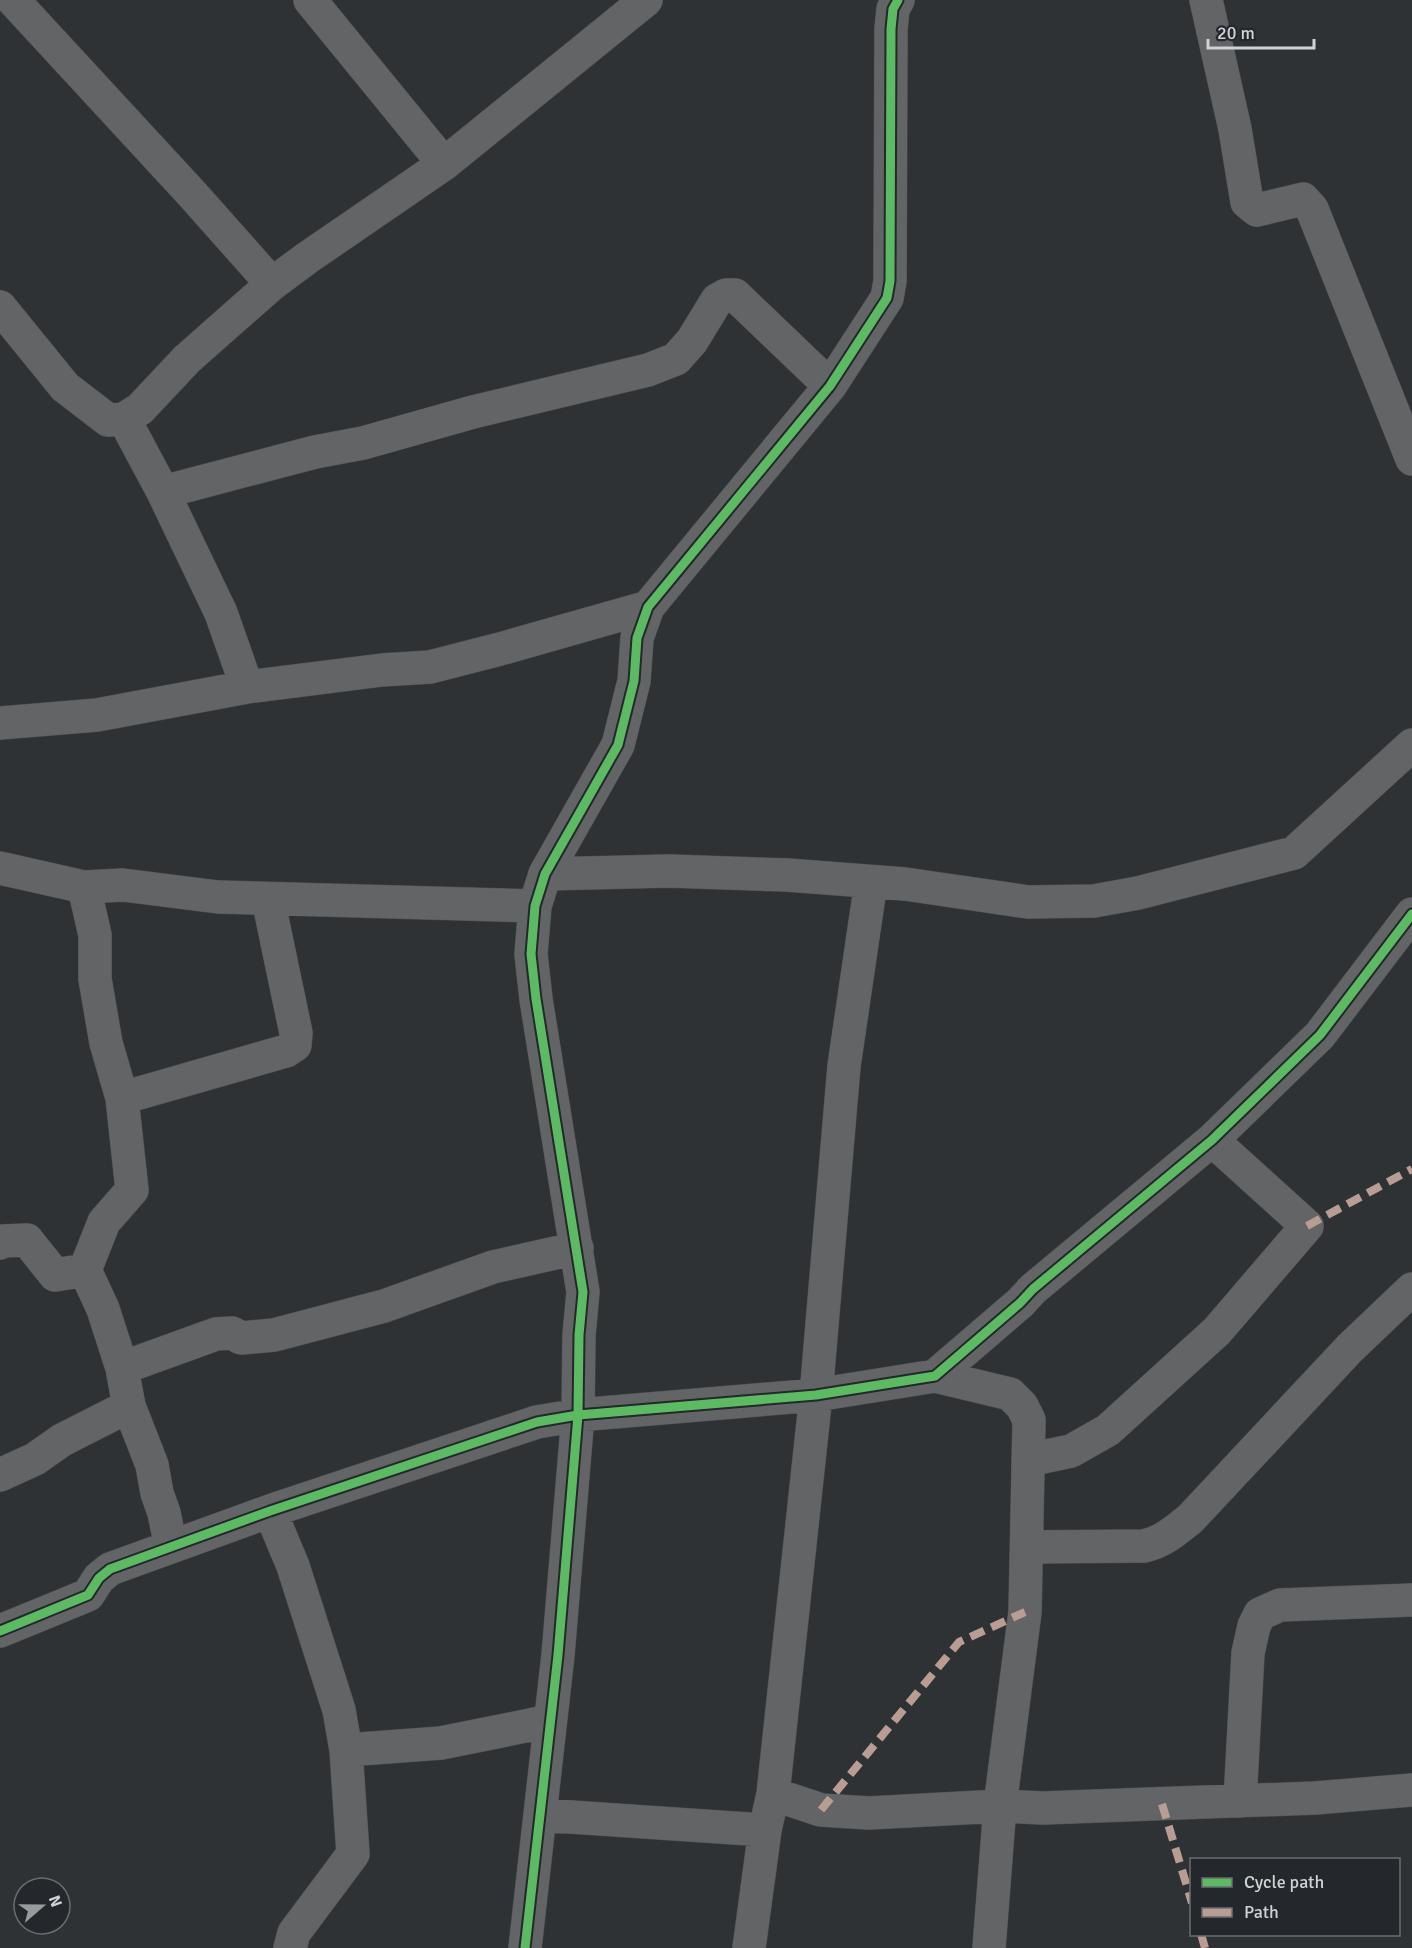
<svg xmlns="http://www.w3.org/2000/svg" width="1412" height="1948" viewBox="0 0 1412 1948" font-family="Signika,sans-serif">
	<rect width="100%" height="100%" fill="#2f3235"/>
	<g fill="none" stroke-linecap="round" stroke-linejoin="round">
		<defs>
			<path id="minor" d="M13,0L193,195L272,284
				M310,0L444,164
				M1206,0L1235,129L1247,202L1257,210L1303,199L1312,209L1412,459
				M0,307L65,387L108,420L124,419L140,409L187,359L272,284L307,258L444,164L646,0
				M124,419L163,492L221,613L247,687
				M163,492L315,452L363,443L473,412L648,370L676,359L692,341L717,300L726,295H735L830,386
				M0,723L97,715L247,687L382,670L430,667L500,649L648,607
				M0,868L84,887L123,885L218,897L535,906
				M545,874L669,871L787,875L905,884L1028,902L1094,901L1138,893L1294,853L1412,745
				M84,887L95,935V979L106,1043L122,1098L132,1190L104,1222L85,1270L103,1309L122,1368
				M122,1098L286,1051L295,1045L296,1033L268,899
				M0,1243L3,1241L27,1240L55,1275L85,1270
				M935,1376L1010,1394L1022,1406L1029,1420L1025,1612L1000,1806L989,1948
				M1028,1460L1071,1451L1108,1430L1217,1331L1307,1226L1212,1140
				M0,1475L35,1459L62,1440L129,1406
				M270,1511L293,1566L339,1710L346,1750L353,1854L294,1933L290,1948
				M171,1547L164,1513L157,1493L152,1465L129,1406L122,1368L216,1334L232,1333L241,1338L274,1335L384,1306L493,1267L577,1248
				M1027,1547L1144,1546C1163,1542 1176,1530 1190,1519L1350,1348L1412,1289
				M0,1631L88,1595L99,1578L110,1569L270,1511L537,1422L578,1415L816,1395L935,1376L1020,1303L1033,1289L1212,1140L1320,1035L1412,914
				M346,1750L441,1743L550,1721
				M773,1794L821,1810L869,1813L1000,1806L1043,1808L1315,1798L1412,1790
				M1240,1801L1248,1653L1254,1626L1260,1614L1280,1605L1412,1600
				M541,1815L765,1830
				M525,1948L558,1655L578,1415L579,1335L583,1292L536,999L531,954L535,906L545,874L618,745L634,681L637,638L648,607L830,386L887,298L890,281L891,29L893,9L898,0
				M749,1948L765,1830L773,1794L816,1395L844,1066L871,882"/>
		</defs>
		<use href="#minor" stroke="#4d4f51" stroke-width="34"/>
		<use href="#minor" stroke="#636466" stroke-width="33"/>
		<path stroke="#b99d93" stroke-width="8" stroke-dasharray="15 8" stroke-linecap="butt" d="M1307,1226L1412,1169
			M1162,1804L1192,1903
			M821,1810L959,1642L1025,1612
			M1201,1934L1205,1948"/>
		<defs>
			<path id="cycleway" d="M0,1631L88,1595L99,1578L110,1569L270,1511L537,1422L578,1415L816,1395L935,1376L1020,1303L1033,1289L1212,1140L1320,1035L1412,914
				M525,1948L558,1655L578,1415L579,1335L583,1292L536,999L531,954L535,906L545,874L618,745L634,681L637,638L648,607L830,386L887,298L890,281L891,29L893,9L898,0"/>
		</defs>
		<use href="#cycleway" stroke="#24282d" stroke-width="13"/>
		<use href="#cycleway" stroke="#5cba63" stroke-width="9"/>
	</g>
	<rect x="1190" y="1858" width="210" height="78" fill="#24282d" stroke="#696c71" stroke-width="1.5"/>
	<rect x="1202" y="1878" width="30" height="9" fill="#5cba63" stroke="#696c71" stroke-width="1.5"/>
	<text x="1244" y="1888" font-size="18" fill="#d0d3d6">Cycle path</text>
	<rect x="1202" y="1908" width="30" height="9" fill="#b99d93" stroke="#696c71" stroke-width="1.5"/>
	<text x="1244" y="1918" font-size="18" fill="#d0d3d6">Path</text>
	<g transform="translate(42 1906) rotate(70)"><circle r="28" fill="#24282d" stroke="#696c71" stroke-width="1.5"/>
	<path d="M0-4.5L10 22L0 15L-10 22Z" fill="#989b9e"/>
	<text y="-9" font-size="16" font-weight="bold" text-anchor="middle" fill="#d0d3d6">N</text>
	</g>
	<path d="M1208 39v9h106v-9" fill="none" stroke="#d0d3d6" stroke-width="3"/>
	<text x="1217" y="39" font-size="18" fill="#d0d3d6" stroke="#24282d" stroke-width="4.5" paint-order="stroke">20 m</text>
</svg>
